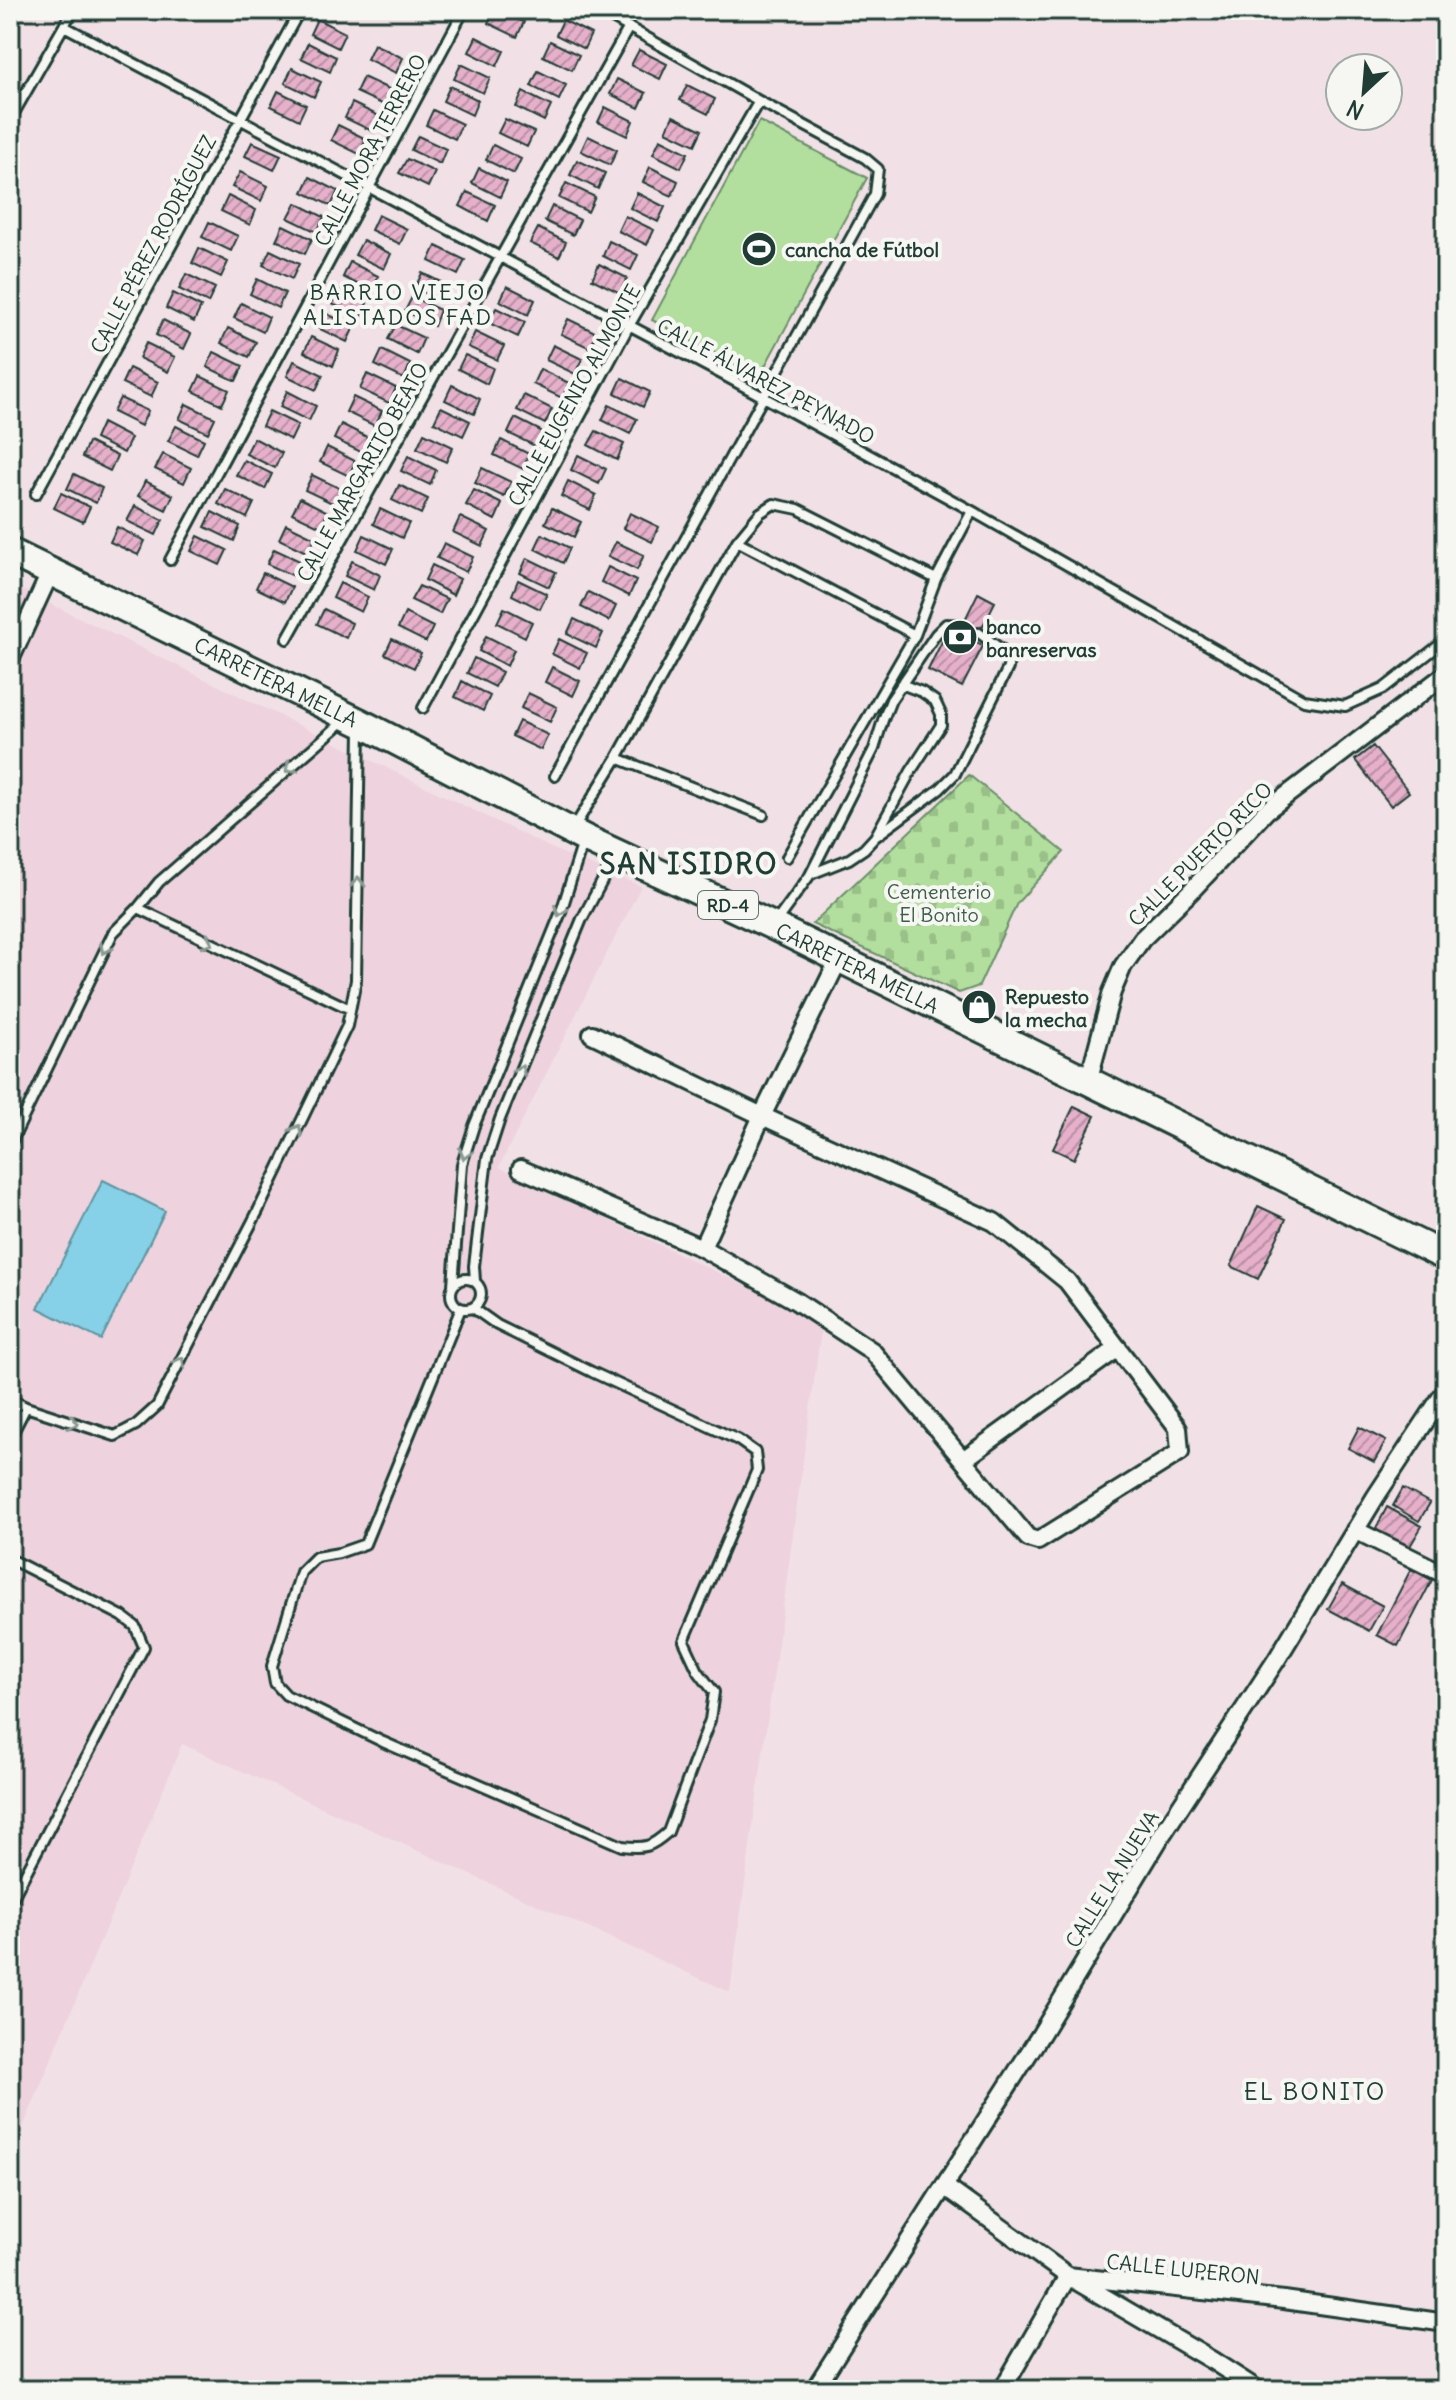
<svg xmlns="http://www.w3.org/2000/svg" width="1456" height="2400" viewBox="0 0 1456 2400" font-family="Delius,sans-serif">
	<defs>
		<pattern id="cemetery-stones" width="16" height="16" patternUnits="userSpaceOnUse" patternTransform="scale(2)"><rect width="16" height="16" fill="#b2df9d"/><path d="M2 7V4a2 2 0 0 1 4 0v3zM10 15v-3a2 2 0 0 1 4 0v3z" fill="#99c088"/></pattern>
		<pattern id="building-hatch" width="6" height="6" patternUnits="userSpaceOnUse" patternTransform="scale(2)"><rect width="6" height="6" fill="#e6b0ca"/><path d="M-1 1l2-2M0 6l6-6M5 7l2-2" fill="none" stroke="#ba90a5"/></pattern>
	</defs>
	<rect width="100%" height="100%" fill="#f1e1e6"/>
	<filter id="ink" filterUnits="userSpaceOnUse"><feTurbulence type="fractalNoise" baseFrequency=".0125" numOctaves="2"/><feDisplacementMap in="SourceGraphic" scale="16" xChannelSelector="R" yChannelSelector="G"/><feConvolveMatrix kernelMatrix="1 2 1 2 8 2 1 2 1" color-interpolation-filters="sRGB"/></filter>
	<g filter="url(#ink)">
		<path fill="#eed2de" d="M10,584L553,849L641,886L499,1167L822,1323L730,1992L182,1744L10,2159Z"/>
		<path fill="url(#cemetery-stones)" stroke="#688e68" stroke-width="2" d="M969,775L1064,852L1017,903L979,986L959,993L812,924Z"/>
		<path fill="#b2df9d" stroke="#688e68" stroke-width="2" d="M759,121L867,178L759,377L652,320Z"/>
		<path fill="#86d1e7" stroke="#5d969f" stroke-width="2" d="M103,1180L165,1211L101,1340L38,1308Z"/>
		<path fill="url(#building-hatch)" stroke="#1f3d34" stroke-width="2" d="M494,10L524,22L517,37L488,23Z
			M317,19L345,33L338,48L310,34Z
			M563,20L591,34L584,49L556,35Z
			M476,37L504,51L497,66L469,52Z
			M550,41L579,55L572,70L543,56Z
			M308,43L336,57L330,72L301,58Z
			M374,44L403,58L396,73L367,59Z
			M639,50L667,64L660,79L631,65Z
			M461,64L490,78L483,93L454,79Z
			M292,68L321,82L314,97L285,83Z
			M538,71L566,85L559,100L531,86Z
			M363,77L391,90L384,105L356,92Z
			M617,79L646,93L639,108L610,94Z
			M687,85L715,99L708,114L680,100Z
			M450,86L478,100L472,115L443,101Z
			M278,91L306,105L299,120L271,106Z
			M523,92L551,106L544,121L516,107Z
			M352,103L381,117L374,132L345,118Z
			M605,107L633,121L627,136L598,122Z
			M433,110L462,124L455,139L426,125Z
			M673,116L702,130L695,145L666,131Z
			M505,119L534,132L527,147L498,133Z
			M338,125L366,139L359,154L331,140Z
			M418,136L446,149L440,164L411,150Z
			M588,136L617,150L610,165L581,151Z
			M660,139L688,153L681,168L653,154Z
			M252,142L281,155L274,170L245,156Z
			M493,145L521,159L514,174L486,160Z
			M407,159L435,172L428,187L399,173Z
			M577,160L605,173L598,189L570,175Z
			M650,167L678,181L672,196L643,182Z
			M479,168L507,182L500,197L472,183Z
			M240,172L268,186L261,201L232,187Z
			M310,177L338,191L331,206L303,192Z
			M566,183L595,197L588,212L559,198Z
			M467,192L495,205L488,221L460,206Z
			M637,193L665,207L658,222L630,208Z
			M228,196L256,210L250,225L221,211Z
			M296,203L324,217L317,232L288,218Z
			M552,206L580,220L573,235L545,221Z
			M378,215L407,229L400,244L371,230Z
			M625,216L654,230L647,245L618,231Z
			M209,222L238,236L231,251L202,237Z
			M283,225L312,239L305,254L276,240Z
			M538,228L566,242L559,257L530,243Z
			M363,240L391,254L384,269L355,255Z
			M609,241L638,255L631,270L603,256Z
			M436,246L465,260L458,275L429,261Z
			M199,248L228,262L221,277L192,263Z
			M270,250L299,264L292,279L263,265Z
			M350,262L378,276L371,291L343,277Z
			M599,264L627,278L620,293L592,279Z
			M422,273L451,287L444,302L415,288Z
			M186,274L215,288L208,303L179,289Z
			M257,279L285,293L278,308L250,294Z
			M507,286L535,300L528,315L500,301Z
			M339,289L367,303L361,318L332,304Z
			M173,293L201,307L194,322L166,308Z
			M412,297L440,310L434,326L405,311Z
			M241,303L269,317L263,332L234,318Z
			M496,308L525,322L518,337L489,323Z
			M325,313L354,327L347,342L318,328Z
			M568,319L597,333L590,348L561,334Z
			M163,320L191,334L184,349L156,335Z
			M396,325L424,338L417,354L388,339Z
			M228,328L256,342L249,357L221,343Z
			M475,332L504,346L497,360L468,347Z
			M311,337L339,350L333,366L304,352Z
			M146,343L175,357L168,372L139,358Z
			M553,345L582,359L575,374L546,360Z
			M382,350L410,364L404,379L375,365Z
			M214,352L243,366L236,381L207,367Z
			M465,355L493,368L487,384L458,369Z
			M294,361L323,375L316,390L287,376Z
			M129,368L158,382L151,397L122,383Z
			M540,369L569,383L562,398L533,384Z
			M367,374L396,388L389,403L360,389Z
			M200,376L229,390L222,405L193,391Z
			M622,378L650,392L643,407L615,393Z
			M452,385L480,399L474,414L445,400Z
			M287,391L316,406L309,421L280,407Z
			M524,395L552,409L545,424L517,410Z
			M353,397L382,411L375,426L346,412Z
			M120,398L148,411L141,426L113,412Z
			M186,404L215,418L208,433L179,419Z
			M609,405L637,419L630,434L602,420Z
			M441,407L470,421L463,436L434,422Z
			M269,411L298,425L291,440L262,426Z
			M515,418L543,432L537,447L508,433Z
			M102,423L131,438L124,453L95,439Z
			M341,424L369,438L363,453L334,439Z
			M176,426L204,440L197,455L168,441Z
			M596,431L624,444L617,460L588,445Z
			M424,433L453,447L446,462L417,448Z
			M254,438L282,453L275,468L246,454Z
			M501,440L529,454L523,469L494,455Z
			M88,442L117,456L110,471L82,457Z
			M327,447L355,461L349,476L320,462Z
			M163,454L191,468L184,483L155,469Z
			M578,455L606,469L599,484L571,470Z
			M408,456L436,470L430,485L401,471Z
			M244,460L272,474L265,489L236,475Z
			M482,468L511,482L504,497L475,483Z
			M74,474L102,488L96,503L67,489Z
			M312,475L341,489L334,504L305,490Z
			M145,481L173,495L166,510L138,496Z
			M568,481L596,495L590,510L561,496Z
			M399,485L428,499L421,514L392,500Z
			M225,489L254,503L247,518L218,504Z
			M474,490L502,504L495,520L466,505Z
			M61,493L90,507L83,522L54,508Z
			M300,498L328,512L321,527L292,513Z
			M135,506L163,520L156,535L127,521Z
			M552,508L581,522L574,537L545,523Z
			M380,509L409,523L402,538L373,524Z
			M212,512L240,526L234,541L205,527Z
			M630,513L659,527L652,542L623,528Z
			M460,517L489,531L482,546L453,532Z
			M286,524L315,538L308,553L279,539Z
			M117,527L145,541L138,555L110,542Z
			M542,534L570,548L563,563L535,549Z
			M364,535L393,549L386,564L357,550Z
			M198,536L227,550L220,565L191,551Z
			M616,542L644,555L637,570L608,556Z
			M444,543L473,557L466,572L437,558Z
			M274,549L302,562L296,577L267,564Z
			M527,558L556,572L549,587L520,573Z
			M352,561L380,575L374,590L345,576Z
			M432,565L460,579L453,595L425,580Z
			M608,567L636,581L629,596L601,582Z
			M263,573L292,587L285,602L256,588Z
			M518,580L547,594L540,609L512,595Z
			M340,583L368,597L361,612L333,598Z
			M419,586L447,599L440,614L411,600Z
			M588,592L616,606L609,621L581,607Z
			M978,593L995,602L975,641L983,646L962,687L928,670L949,627L959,632Z
			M504,608L532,622L525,637L497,623Z
			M324,609L352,623L346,638L317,624Z
			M405,613L433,627L426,642L398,628Z
			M574,619L603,633L596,648L567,634Z
			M486,636L514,650L507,666L479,651Z
			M392,639L421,653L414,668L385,654Z
			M559,639L587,653L580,668L552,654Z
			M474,658L502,672L495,687L467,673Z
			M552,667L580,681L573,696L545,682Z
			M462,681L490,696L483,711L455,697Z
			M528,693L557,707L550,722L521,708Z
			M519,721L548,735L541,750L512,736Z
			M1373,746L1409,792L1391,806L1355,760Z
			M1074,1106L1095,1116L1074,1159L1053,1149Z
			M1258,1206L1286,1219L1258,1279L1231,1266Z
			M1359,1427L1386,1441L1374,1462L1348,1448Z
			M1403,1488L1430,1503L1419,1521L1393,1506Z
			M1387,1507L1422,1526L1409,1548L1375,1530Z
			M1411,1569L1432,1580L1398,1646L1377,1635Z
			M1342,1584L1383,1606L1369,1631L1328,1609Z"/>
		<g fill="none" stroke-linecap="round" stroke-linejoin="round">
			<defs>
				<path id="lane" d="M64,26L725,376L972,511L1304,700L1345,706L1383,689L1446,640
					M10,120L73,10
					M36,494L300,10
					M737,541L915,635
					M170,560L464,10
					M287,639L629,27
					M423,708L629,326L759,101
					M617,758L763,815
					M555,776L875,194L878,169L865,158L759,101L598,10
					M573,829L617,758L737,541L760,513L774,504L798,509L936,579
					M875,837L940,789L955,774L1008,668L1009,655L979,633
					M787,857L915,635L936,579L972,511
					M811,874L849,859L864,849L875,837L911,771L941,725V714L935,701L922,692L901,684
					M138,908L350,1009
					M775,923L810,875L874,749L883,720L891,700L936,634L946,624L962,625
					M10,1145L113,933L138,908L159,882L345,720
					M451 1294a15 15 0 1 1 30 0a15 15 0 1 1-30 0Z
					M475,1281L474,1266L487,1159L500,1119L582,919L615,857
					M453,1285L462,1164L474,1126L561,912L583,842
					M461,1308L365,1544L339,1553L316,1557L301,1572L272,1666L275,1683L286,1695L383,1742L622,1846C645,1849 651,1847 668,1832L710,1720L714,1692L698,1671L684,1641L757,1470L755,1452L738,1440L592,1372L497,1325L473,1308
					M10,1399L26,1407L115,1436L136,1425L157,1406L258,1211L347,1026L356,980L360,729
					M10,1438L26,1407
					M10,1559L122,1616L135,1626L144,1647L10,1903"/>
				<path id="street" d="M10,660L51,571
					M1088,1082L1112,992L1123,966L1142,939L1190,892L1266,811L1446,674
					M521,1169L702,1248L796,1301L872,1351L1028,1538L1038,1541L1180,1452L1178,1428L1067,1281L994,1222L762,1116L592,1034
					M702,1248L762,1116L839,959
					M963,1460L1118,1348
					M1355,1530L1446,1575
					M944,2186L1068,2276L1284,2300L1446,2323
					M814,2390L1041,2034L1161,1836L1277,1659L1376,1496L1446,1390
					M1002,2390L1068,2276L1213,2361L1258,2390"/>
				<g id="primary">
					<path id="s1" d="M10,552L361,723L584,838L773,926L1446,1257"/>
				</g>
			</defs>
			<use href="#lane" stroke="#1f3d34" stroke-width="14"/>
			<use href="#street" stroke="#1f3d34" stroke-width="22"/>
			<use href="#primary" stroke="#1f3d34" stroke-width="32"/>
			<use href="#lane" stroke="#f6f6f2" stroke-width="8"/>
			<use href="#street" stroke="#f6f6f2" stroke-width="16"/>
			<use href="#primary" stroke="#f6f6f2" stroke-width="26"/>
		</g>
		<defs><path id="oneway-chevron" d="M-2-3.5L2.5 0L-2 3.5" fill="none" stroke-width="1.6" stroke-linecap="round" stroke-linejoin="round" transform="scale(2)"/></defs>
		<g stroke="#8a9a93">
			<use href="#oneway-chevron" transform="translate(290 768) rotate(139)"/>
			<use href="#oneway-chevron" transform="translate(358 882) rotate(-89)"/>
			<use href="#oneway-chevron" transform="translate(560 911) rotate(108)"/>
			<use href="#oneway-chevron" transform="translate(208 942) rotate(25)"/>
			<use href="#oneway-chevron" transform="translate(105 949) rotate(116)"/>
			<use href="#oneway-chevron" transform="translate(520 1070) rotate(-67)"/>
			<use href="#oneway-chevron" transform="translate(297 1130) rotate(-64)"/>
			<use href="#oneway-chevron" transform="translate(465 1154) rotate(106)"/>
			<use href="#oneway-chevron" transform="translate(180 1362) rotate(-63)"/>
			<use href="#oneway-chevron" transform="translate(73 1423) rotate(18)"/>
		</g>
	</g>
	<defs>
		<symbol id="stadium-disc" viewBox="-11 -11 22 22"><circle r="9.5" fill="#1f3d34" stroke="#f6f6f2"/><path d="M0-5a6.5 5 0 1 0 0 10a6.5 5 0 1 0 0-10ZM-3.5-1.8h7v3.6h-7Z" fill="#fff"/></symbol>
		<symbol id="bank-disc" viewBox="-11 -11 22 22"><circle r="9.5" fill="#1f3d34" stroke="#f6f6f2"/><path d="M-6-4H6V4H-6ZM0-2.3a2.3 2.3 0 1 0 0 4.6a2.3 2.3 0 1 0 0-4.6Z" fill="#fff"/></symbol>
		<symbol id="shop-disc" viewBox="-11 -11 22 22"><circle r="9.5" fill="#1f3d34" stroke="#f6f6f2"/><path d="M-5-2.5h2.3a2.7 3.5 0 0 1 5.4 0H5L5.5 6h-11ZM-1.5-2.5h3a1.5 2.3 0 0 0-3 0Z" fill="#fff"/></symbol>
	</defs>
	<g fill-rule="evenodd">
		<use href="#stadium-disc" x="739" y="229" width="40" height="40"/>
		<use href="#bank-disc" x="940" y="617" width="40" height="40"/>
		<use href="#shop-disc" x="959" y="987" width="40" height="40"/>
	</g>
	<g text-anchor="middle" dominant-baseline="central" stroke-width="8" stroke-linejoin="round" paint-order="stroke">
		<rect fill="#f6f6f2" stroke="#60746d" stroke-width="2" x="698" y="891" width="60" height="28" rx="6"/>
		<g font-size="18" font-weight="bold" fill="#1f3d34">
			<text x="728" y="905">RD-4</text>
		</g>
		<g font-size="20" fill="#1f3d34" stroke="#f6f6f2">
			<text transform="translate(370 150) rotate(-62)">CALLE MORA TERRERO</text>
			<text transform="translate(153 244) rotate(-62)">CALLE PÉREZ RODRÍGUEZ</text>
			<text transform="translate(766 381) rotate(28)">CALLE ÁLVAREZ PEYNADO</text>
			<text transform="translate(574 395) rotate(-61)">CALLE EUGENIO ALMONTE</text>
			<text transform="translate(362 472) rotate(-61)">CALLE MARGARITO BEATO</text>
			<text stroke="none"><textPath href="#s1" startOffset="296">CARRETERA MELLA</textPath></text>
			<text transform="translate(1200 854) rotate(-45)">CALLE PUERTO RICO</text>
			<text stroke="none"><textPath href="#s1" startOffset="944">CARRETERA MELLA</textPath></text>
			<text transform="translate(1112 1879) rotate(-58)">CALLE LA NUEVA</text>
			<text transform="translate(1183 2269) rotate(6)">CALLE LUPERON</text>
		</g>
		<g font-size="20" font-weight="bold" fill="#1f3d34" stroke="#f6f6f2" text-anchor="start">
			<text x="785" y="249">cancha de Fútbol</text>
			<text x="986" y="626">banco<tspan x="986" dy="23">banreservas</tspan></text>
			<text x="1005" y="996">Repuesto<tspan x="1005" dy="23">la mecha</tspan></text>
		</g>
		<g font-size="20" fill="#3c5d49" stroke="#f6f6f2">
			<text x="939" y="891">Cementerio<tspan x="939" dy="23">El Bonito</tspan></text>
		</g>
		<g font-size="22" letter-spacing="2" fill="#1f3d34" stroke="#f6f6f2">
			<text x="398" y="292">BARRIO VIEJO<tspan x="398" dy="25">ALISTADOS FAD</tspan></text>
		</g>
		<g font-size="24" letter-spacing="2" fill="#1f3d34" stroke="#f6f6f2">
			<text x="1315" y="2091">EL BONITO</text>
		</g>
		<g font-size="28" font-weight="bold" letter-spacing="2" fill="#1f3d34" stroke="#f6f6f2">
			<text x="689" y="864">SAN ISIDRO</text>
		</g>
	</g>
	<rect width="1456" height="2400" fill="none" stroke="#f6f6f2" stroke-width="40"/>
	<rect x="20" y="20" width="1416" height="2360" fill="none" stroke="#1f3d34" stroke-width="3" filter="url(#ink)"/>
	<g transform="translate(1364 92) rotate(206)"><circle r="38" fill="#f6f6f2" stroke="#a0aca6" stroke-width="2"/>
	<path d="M0-6L14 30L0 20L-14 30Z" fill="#1f3d34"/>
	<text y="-12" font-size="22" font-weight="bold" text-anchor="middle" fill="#1f3d34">N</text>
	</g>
</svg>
